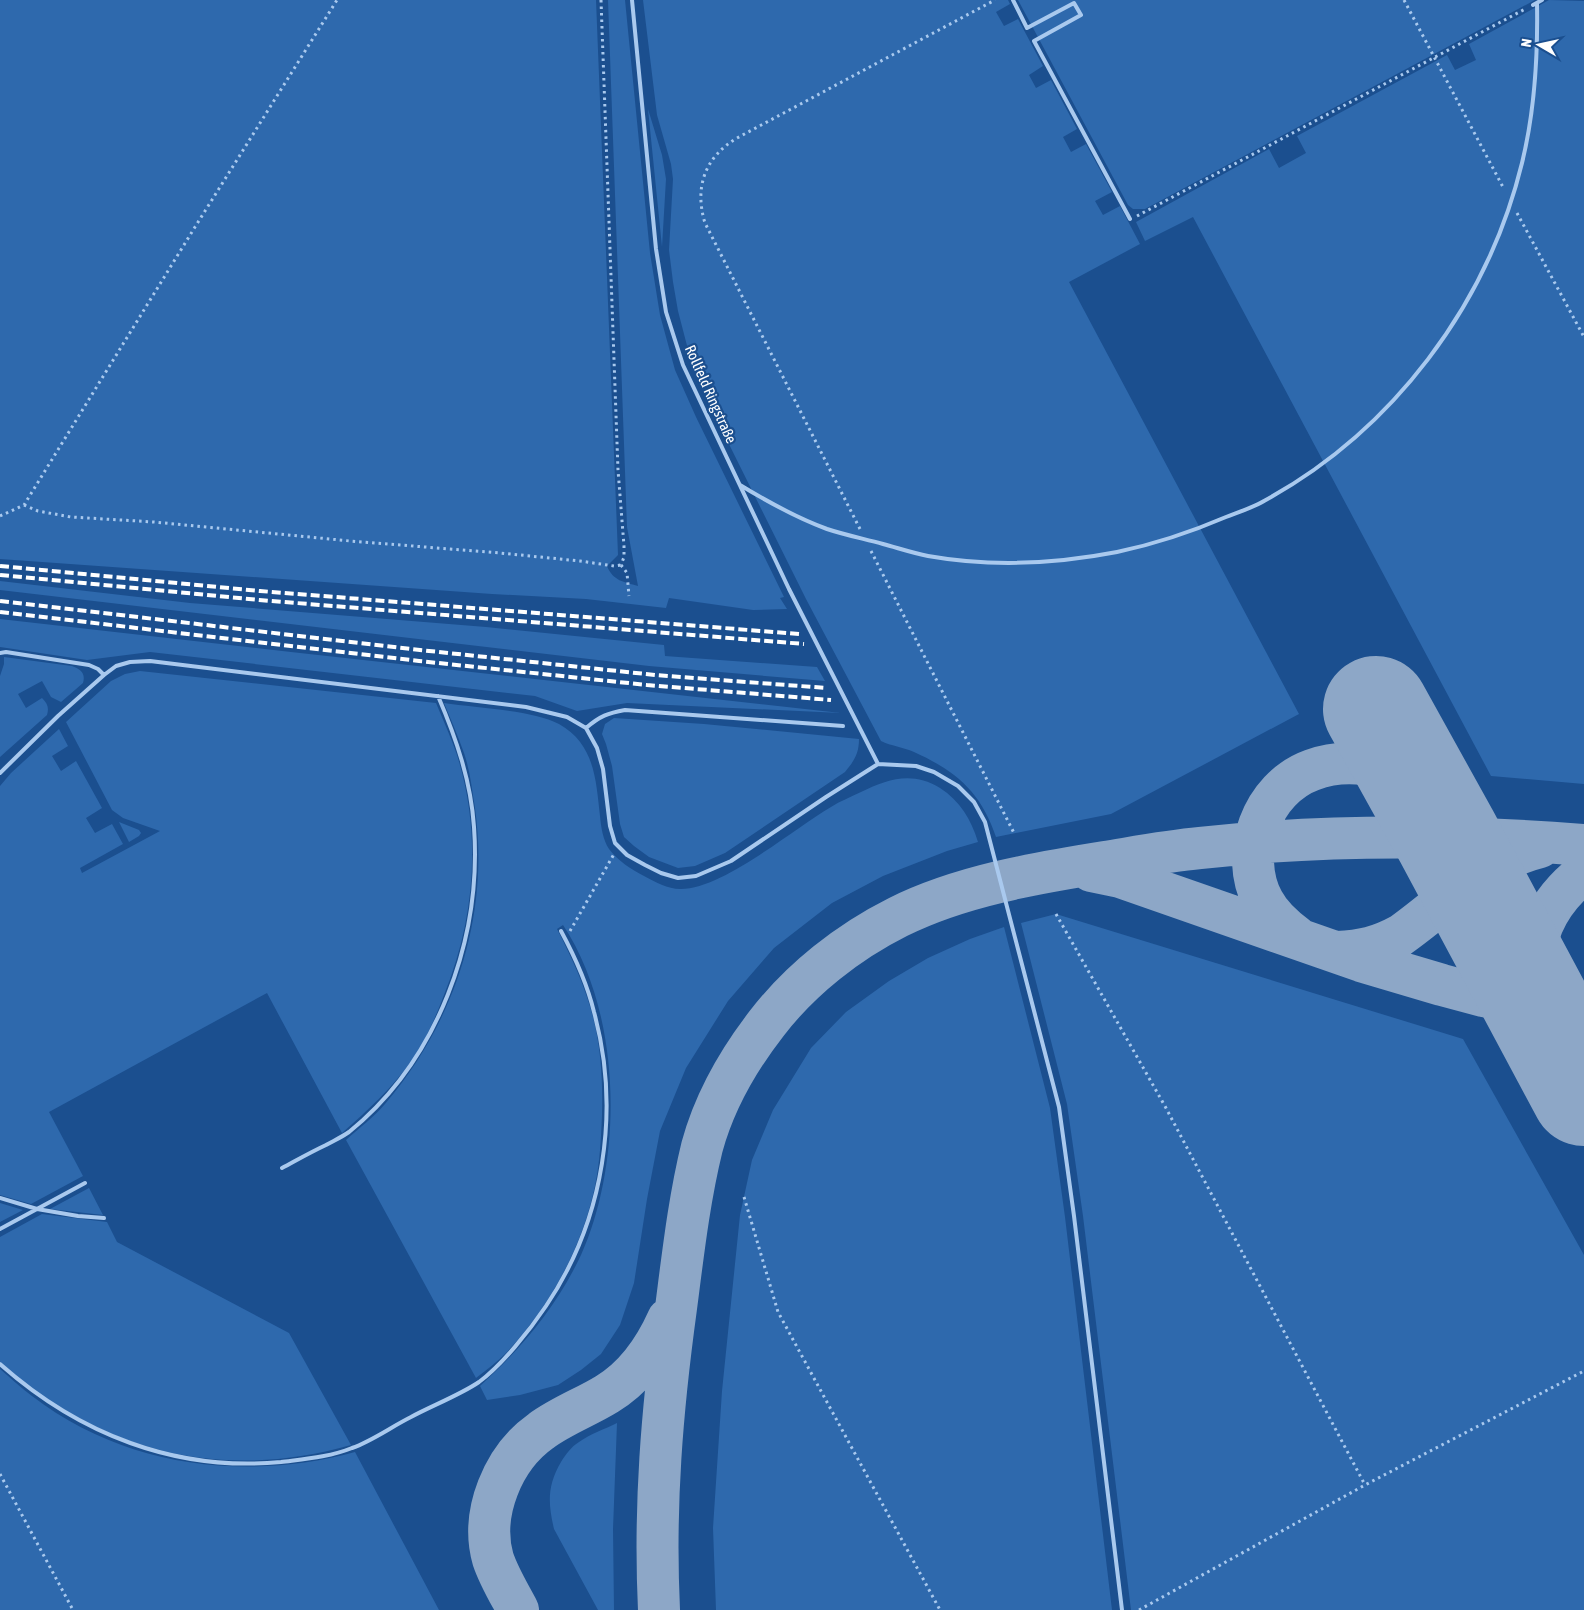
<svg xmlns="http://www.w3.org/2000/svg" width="1584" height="1610" viewBox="0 0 1584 1610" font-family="'Asap Condensed',sans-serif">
	<rect width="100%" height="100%" fill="#1b4f8f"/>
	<path fill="#2e69ad" d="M0,0H596L618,555L607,566C613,581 624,582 638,586L627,527L608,0H625L650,253L660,315L675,370L696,417L784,597L780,598L787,609L753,610L669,598L666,608L586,599L492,594L0,559Z
		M643,0H1008L1010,4L996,12L1004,26L1018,19L1043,66L1029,75L1036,88L1051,80L1077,129L1063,137L1071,152L1086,144L1112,192L1095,201L1103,215L1120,206L1140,244L1069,282L1299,714L1111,814L996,837C981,792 956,771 914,752C903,747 891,746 881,741L806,599L711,408L691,361L678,311L673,282L669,250L673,179L671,164L657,115Z
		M1018,0H1535L1145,209H1133L1128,205Z
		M1549,0L1584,1V784L1491,776L1193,217L1145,241L1136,222L1269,149L1279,168L1306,153L1297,136L1447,55L1455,70L1476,60L1469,44Z
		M648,109L662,155L666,179L662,247Z
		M0,581L190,603L486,627L664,645L665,656L817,667L825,681L649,666L0,590Z
		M0,619L291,652L841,713L627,703L577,711L535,696L150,652L87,660L0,647Z
		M4,657L72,666C80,669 86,673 83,683L61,702L51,697L42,681L18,694L26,708L42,698C48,704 49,708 47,715L0,757V676L4,664Z
		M140,671L436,703C443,720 451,737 457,755C482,834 475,919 444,995C435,1018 425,1043 410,1063C390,1090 368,1110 342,1133L267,993L49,1112L83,1176L31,1204L0,1195V786L11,773L59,729L68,746L52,756L61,771L76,761L102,808L86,818L95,833L112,824L123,844L80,868L82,873L160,831L123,818L112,810L66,722L111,681L125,674Z
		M444,703C476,708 532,710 559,724C595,744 596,781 600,816C601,827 603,840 609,849C617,860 632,870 644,876C655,882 668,889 680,889C722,890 793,829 831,807C840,801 851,797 861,792C888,779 912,771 940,788C960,801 971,819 978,842L947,851L883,876L832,903L774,948L728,1001L686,1068L660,1131L647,1199L634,1283L620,1325L601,1354L581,1370L558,1385L520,1395L487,1400L480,1386C522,1348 557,1306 581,1255C624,1159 622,1014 563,925L557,929C572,958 585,986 593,1017C601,1048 603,1082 602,1115C601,1139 600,1162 595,1186C582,1248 549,1308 505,1354C496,1363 485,1371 476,1378L346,1140C359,1128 374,1117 385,1104C455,1022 490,915 475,808C472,790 470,770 464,753C458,736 451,720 444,703Z
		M614,718L704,724L859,739C859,754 854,761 845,772L725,853L695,866L678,868L649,857L634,846L624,837L620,824L612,766L606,744L602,734L605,724Z
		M119,822L139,830L141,833L139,836L129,842Z
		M1056,914L1463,1039L1584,1255V1610H1131L1083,1216L1067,1104L1021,923Z
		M1004,927L1050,1108L1065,1217L1112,1610H716L713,1528L722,1391L740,1215L752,1160L773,1110L811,1048L846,1012L889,981L928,958L970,939Z
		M89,1188L103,1215L50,1209Z
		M0,1203L23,1210L0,1222Z
		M42,1214L107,1222L117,1242L289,1333L351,1445C253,1473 155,1464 67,1411C56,1405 44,1399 34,1391C22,1382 11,1371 0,1362V1237Z
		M0,1369C11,1378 21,1388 32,1396C125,1467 244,1482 355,1452L439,1610H0Z
		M617,1423L613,1529L614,1610H598L554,1529C548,1503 547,1486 561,1462C566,1454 571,1447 579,1442C590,1434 605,1429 617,1423Z"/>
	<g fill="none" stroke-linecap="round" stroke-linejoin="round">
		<path stroke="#8da7c7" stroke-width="42" d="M1091,871L1120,877L1361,961L1442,985L1483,996L1538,1007L1584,1011
			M1297,937C1283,927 1271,916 1263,901C1238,854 1262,788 1312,770C1347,757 1384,765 1415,781
			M1337,952C1362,951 1379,947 1401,935C1446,903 1485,860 1540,847
			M1538,1007C1525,953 1540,907 1584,873
			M518,1610C509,1593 499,1577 493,1559C480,1513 503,1458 541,1431C561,1416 586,1407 607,1394C635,1377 655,1348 668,1319
			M659,1610C654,1506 662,1410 676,1308C683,1254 689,1200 702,1147C714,1103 739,1059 767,1023C801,979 848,942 898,917C960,886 1036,873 1105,862C1136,857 1168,851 1200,848C1327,834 1456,835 1584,845"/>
		<path stroke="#8da7c7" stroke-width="106" d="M1376,709L1447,837L1584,1093"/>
		<path stroke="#a9c9ee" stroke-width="3" stroke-dasharray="2.5 4" stroke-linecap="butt" d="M601,0L618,470L624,546V557L621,565
			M1404,0L1504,189
			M1517,213L1584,337
			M1137,216L1527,8
			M24,505L38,511L71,517L154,522L350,541L500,553L580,561L614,566L621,565
			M0,516L24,505L195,227L337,0
			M860,529L705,223C694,187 705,157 737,138L995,0
			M871,551L1014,833
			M621,565L627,573L629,596
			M1056,914L1166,1108L1365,1485
			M570,931L614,854
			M744,1197L778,1312L940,1610
			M0,1474L73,1610
			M1139,1610L1365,1485L1584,1371"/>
		<path stroke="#a9c9ee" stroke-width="4" d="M632,0L656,249L666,312L683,365L789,589L878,764
			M1013,0L1027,28L1074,3L1081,15L1034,41L1130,219
			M1533,5L1542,0
			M740,485C768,502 797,518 827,529C845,535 865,539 883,544C898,548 913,553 928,556C990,567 1055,564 1117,552C1155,544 1191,532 1226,517C1239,512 1252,508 1264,501C1392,431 1487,306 1522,163C1535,110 1538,57 1537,3
			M0,653L6,652L89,665L98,669L104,675
			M586,728C600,716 608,713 625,710L843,726
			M0,773L58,716L104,675L116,666L130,662L150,661L526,707L567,717L586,728L597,748L603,769L610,826L615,843L627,855L645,865L661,873L678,878L696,876L731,861L826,797L878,764L916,766L934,772L958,786L974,802L985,822L1059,1107L1074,1216L1122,1610
			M282,1168C297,1160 311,1152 326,1145C333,1141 342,1137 349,1132C438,1060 482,939 474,827C471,781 456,738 438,696
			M0,1198L37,1209L78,1216L104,1218
			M0,1229L85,1183
			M0,1364C79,1434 175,1472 281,1462C304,1459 330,1457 352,1448C372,1441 391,1427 411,1417C431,1406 460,1395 479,1382C502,1365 530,1330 546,1306C604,1220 621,1111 594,1012C587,983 575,957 561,931"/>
		<path stroke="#fff" stroke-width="4" stroke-dasharray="9 4" stroke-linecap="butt" d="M0,566L260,591L799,634
			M0,575L259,600L804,644
			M0,601L420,650L655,675L826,688
			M0,612L419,661L647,685L831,700"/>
	</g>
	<g text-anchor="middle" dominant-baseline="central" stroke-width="4.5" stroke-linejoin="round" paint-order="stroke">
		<g font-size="15" fill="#fff" stroke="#1b4f8f">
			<text transform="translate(711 394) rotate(66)">Rollfeld Ringstraße</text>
		</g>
	</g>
	<g transform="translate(1539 45) rotate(279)" stroke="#1b4f8f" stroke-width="4" paint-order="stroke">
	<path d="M0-4L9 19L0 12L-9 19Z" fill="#ffffff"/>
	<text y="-8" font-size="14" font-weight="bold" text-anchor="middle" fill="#ffffff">N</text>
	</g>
</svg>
